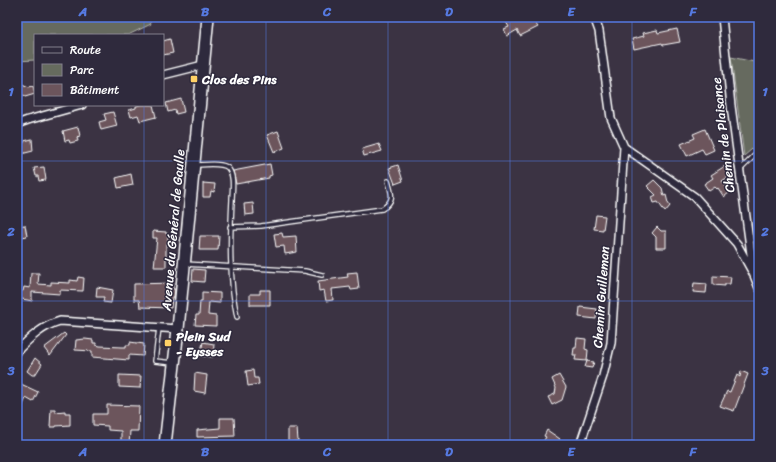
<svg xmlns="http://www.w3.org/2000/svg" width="776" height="462" viewBox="0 0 776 462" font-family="Sriracha,sans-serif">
	<rect width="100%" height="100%" fill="#3b3343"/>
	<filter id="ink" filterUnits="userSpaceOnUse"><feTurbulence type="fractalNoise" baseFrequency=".025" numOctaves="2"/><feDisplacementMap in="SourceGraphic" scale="8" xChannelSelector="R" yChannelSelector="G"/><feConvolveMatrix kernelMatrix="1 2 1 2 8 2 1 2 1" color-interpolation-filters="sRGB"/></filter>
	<g filter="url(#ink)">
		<path fill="#666b5e" stroke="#b2b5ae" d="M17,17H148L151,24L128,35H35V60L17,61Z
			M731,57L759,63V143L744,156Z"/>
		<path fill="#6c555c" stroke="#fff" d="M503,17H547L535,23L538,27L520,36L517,30L507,36L504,29L509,27Z
			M677,29L680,42L663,45L662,43L634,49L632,39L644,36L643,33L657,30L658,33Z
			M170,39L173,53L163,55V41Z
			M22,84L29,87L33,86L35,94L25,97L24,95L17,97V86Z
			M181,99L184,112L176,114L175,110L168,112L166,103Z
			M141,105H153L156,117L140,121L138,115L131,117L129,110L136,108V106Z
			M113,112L117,126L101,130L99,122L106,120L104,114Z
			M78,127L80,136L77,137L78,141L70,143L69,140L65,141L63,131Z
			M705,129L714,150L705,154L702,149L687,156L681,144L695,138L693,134Z
			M278,131L284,148L274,152L267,135Z
			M32,139L33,151L17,155V145L24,143V141Z
			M379,144L382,151L364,156L362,149Z
			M270,164L272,175L269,176V178L236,184L233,171Z
			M398,165L403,181L395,184L389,168Z
			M725,166L732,172L731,175L722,181L730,192L724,197L718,188L717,189L715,187L709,191L704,184L713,178L711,175Z
			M44,167L46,180L39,181L38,176H36L34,168Z
			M131,174L133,185L118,188L116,178Z
			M654,180L662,188L664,196L666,195L668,203L670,206L665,212L658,202L654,203L652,197L656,195L647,186Z
			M203,183L215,184L214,192L211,191L210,197H203Z
			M253,203L254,214L245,215L244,204Z
			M596,215L605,216L603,230L594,229Z
			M25,225L27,236L17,238V226Z
			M657,227L661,231H666V248H656V237L652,233Z
			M153,231L166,232V234H168V244H166V267H154L157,238H153Z
			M282,233L283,237L296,236L297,252L285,254L284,246L276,247L274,234Z
			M200,236H219L218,250H199Z
			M193,269L205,270L204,282L192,281Z
			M357,272L359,289L351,290L350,287L332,289L333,300L326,301L324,290L319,291L318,281L348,277L347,273Z
			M31,273H39L38,284L51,285V282L70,283V280L77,281L78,277L84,278L83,291L60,290V294L32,292V301L17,298V291H23L24,287L30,288Z
			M713,276L731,277L730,284H725V286L713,285Z
			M173,283V289H175L174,297H172L171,308L140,307L139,300H134V284Z
			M694,283L707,284L706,293L693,292Z
			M97,287L113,290L111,303L103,302L104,297H96Z
			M260,290H270V305H250V294H260Z
			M202,292L220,293V303L209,302L208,315L216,316V326L195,325L196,315H199L200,301H202Z
			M580,307L597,309L596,319L579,317Z
			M64,333L66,335L50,356L44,348Z
			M577,338L586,339L585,349L588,350L587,361L594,362L592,368L585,367L587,361L575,360L576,355H573L574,348H576Z
			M85,339L93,340V343H96V345L100,346L122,347H126V345H130V342L144,344L143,356L129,355V360L92,357V351L75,350L76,340Z
			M203,342L214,344L213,357L200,356Z
			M35,358L42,364L35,375H32L27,371Z
			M253,370L254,378H258L259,384L248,386L246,371Z
			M741,371L748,374L734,411L720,406L727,391L730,392L737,375L740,377Z
			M195,373L207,375L205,393L194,391Z
			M119,375L141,376L140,388L119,387Z
			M559,375L566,387L562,400L552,405L548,397L555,394L556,388L552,379Z
			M21,384L38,392L33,402L26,398L17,419V392Z
			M107,405L139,406L138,431H130L129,445H121V431L108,430V426L93,425V414H107Z
			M51,409H55V412L65,411V413H70V425L56,426V427H50Z
			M220,418H234L235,436L197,437V430L220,428Z
			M288,428H297L298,441L288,442Z
			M547,430L560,439L556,445H541L546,437L544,436Z"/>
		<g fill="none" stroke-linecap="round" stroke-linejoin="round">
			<defs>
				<path id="service" d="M195,165C203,165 222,162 228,168C235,176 232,191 232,200C230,239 229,279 237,317
					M740,170L759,151
					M230,227L261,226L382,209C395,201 392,194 388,181
					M185,264L305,271L322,275
					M159,328L155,361L173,363"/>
				<path id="minor" d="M594,17L599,31L611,118L624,147L695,197L737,244L753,273L759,288
					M722,17L731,106L753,269
					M163,75L203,65
					M17,124L28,120L82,105
					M17,351C29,339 42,326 60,321L178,329
					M580,445L603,376L611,343L624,147"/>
				<path id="secondary" d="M165,445L178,329L208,17"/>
			</defs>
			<use href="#service" stroke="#fff" stroke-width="6"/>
			<use href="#minor" stroke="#fff" stroke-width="10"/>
			<use href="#secondary" stroke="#fff" stroke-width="14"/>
			<use href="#service" stroke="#2f2a3d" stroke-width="3.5"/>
			<use href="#minor" stroke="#2f2a3d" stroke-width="7"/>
			<use href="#secondary" stroke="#2f2a3d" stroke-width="11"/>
		</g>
	</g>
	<path fill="none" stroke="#567ae2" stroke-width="1" stroke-opacity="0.55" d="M144,17V35M266,17V445M388,17V445M510,17V445M632,17V445M144,105V445M17,161H759M17,301H759"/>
	<g fill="#ffd166" stroke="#2f2a3d" stroke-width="1.5">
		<rect x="190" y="75" width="8" height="8" rx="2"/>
		<rect x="164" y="339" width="8" height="8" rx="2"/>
	</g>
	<g text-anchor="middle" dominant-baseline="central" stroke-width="3" stroke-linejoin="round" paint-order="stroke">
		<g font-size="13" font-weight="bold" fill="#fff" stroke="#2f2a3d" text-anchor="start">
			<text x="202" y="79">Clos des Pins</text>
			<text x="176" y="336">Plein Sud<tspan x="176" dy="15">- Eysses</tspan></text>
		</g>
		<g font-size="13" fill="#fff" stroke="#2f2a3d">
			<text transform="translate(723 135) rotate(-97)">Chemin de Plaisance</text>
			<text transform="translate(173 230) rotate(-85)">Avenue du Général de Gaulle</text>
			<text transform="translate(601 297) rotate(-86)">Chemin Guilleman</text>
		</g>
	</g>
	<rect width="776" height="462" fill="none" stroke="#2f2a3d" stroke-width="44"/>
	<rect x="34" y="34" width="130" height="72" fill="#2f2a3d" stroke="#827f8b"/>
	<rect x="42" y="47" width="20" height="6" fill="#2f2a3d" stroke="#827f8b"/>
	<text x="70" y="54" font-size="12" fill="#ffffff">Route</text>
	<rect x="42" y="64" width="20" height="12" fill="#666b5e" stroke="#827f8b"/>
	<text x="70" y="74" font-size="12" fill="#ffffff">Parc</text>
	<rect x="42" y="84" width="20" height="12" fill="#6c555c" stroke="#827f8b"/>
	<text x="70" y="94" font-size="12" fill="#ffffff">Bâtiment</text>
	<rect x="22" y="22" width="732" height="418" fill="none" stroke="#567ae2" stroke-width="1.5"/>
	<g font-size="13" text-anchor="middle" font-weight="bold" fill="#567ae2">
		<text x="83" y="16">A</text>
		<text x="205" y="16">B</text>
		<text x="327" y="16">C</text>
		<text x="449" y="16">D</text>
		<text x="571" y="16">E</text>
		<text x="693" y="16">F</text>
		<text x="11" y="96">1</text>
		<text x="765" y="96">1</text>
		<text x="11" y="236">2</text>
		<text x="765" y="236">2</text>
		<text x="11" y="375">3</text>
		<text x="765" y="375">3</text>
		<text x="83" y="456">A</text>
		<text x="205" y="456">B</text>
		<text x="327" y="456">C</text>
		<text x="449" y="456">D</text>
		<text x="571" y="456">E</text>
		<text x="693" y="456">F</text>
	</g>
</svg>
